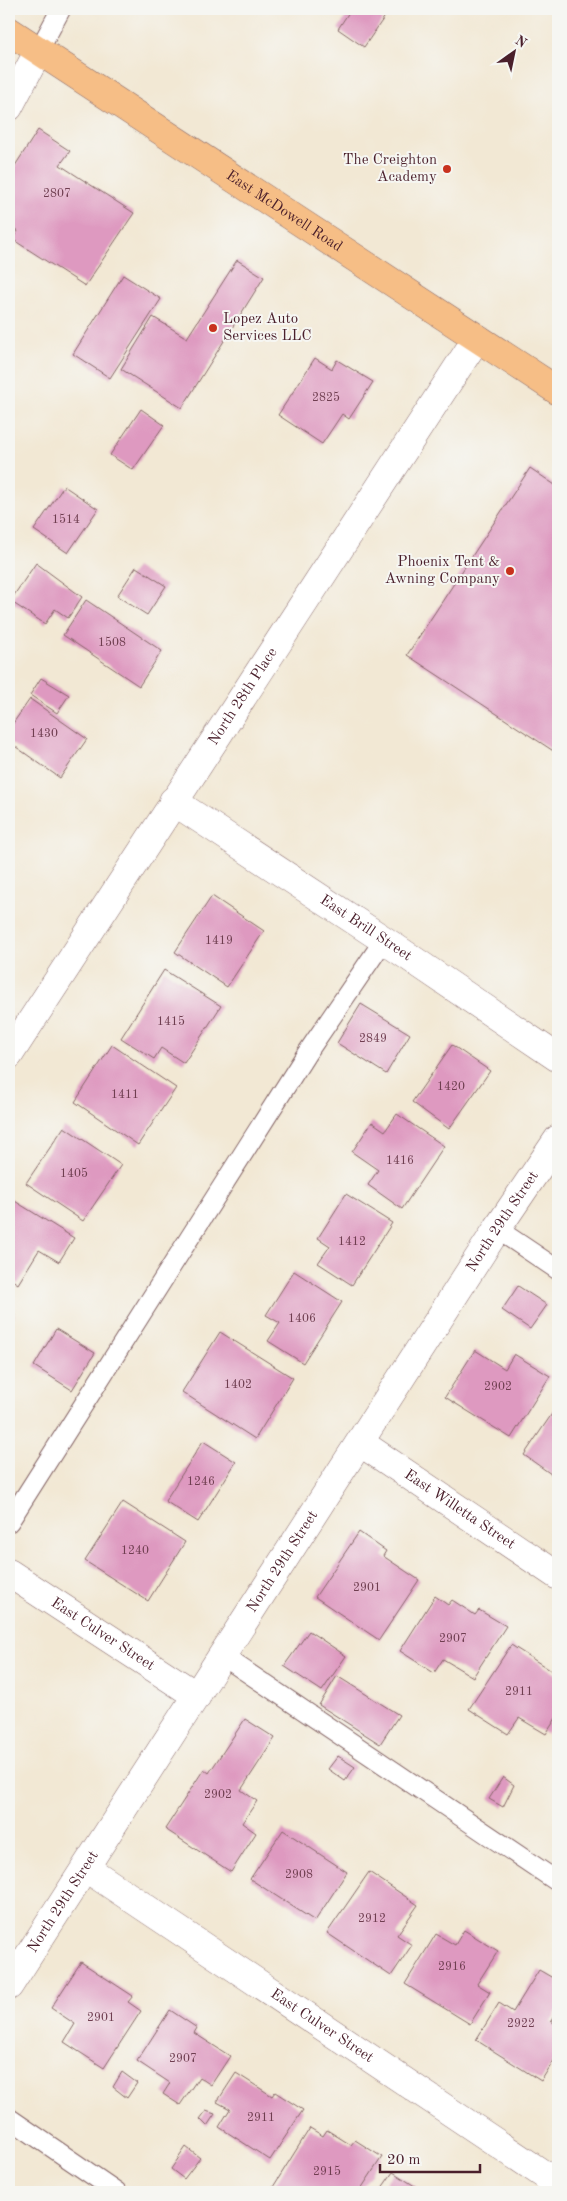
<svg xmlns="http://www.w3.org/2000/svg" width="567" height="2201" viewBox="0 0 567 2201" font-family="'Old Standard TT',serif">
	<rect width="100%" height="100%" fill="#f6f6f2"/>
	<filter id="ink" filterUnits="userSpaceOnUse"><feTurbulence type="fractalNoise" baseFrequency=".02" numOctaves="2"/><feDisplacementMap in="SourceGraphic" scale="10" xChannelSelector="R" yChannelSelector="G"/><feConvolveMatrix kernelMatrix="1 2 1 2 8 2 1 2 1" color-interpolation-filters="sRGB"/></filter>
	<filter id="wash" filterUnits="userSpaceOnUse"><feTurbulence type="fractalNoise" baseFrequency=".0096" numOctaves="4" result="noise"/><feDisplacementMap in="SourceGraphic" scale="20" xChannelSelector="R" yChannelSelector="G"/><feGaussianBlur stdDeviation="1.12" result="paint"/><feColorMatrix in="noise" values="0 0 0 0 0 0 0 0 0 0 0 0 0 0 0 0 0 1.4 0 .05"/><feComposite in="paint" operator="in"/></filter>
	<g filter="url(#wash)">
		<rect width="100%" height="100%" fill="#f2e8d4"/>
		<g id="blocks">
			<path fill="#de99c0" d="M351,9H390L364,47L338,29Z
				M38,130L70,151L60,165L134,213L85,286L12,239L18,231L9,225V175Z
				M237,260L264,277L182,408L121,369L153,317L187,338Z
				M123,275L161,299L110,378L73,354Z
				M315,358L332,369L337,360L373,382L349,419L342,414L322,444L278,415Z
				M141,409L164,425L133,470L110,455Z
				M530,468L558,487V754L407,655Z
				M64,486L98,509L68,553L34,530Z
				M36,563L82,597L68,618L55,609L45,624L10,601Z
				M136,567L166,586L147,615L117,596Z
				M86,600L162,651L139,686L63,635Z
				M41,678L69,695L57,713L30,695Z
				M30,699L87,739L60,778L9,742V729Z
				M212,896L264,931L227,987L175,952Z
				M164,970L221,1006L184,1063L161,1048L154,1059L121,1038Z
				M361,1004L410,1034L386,1074L337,1043Z
				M112,1045L176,1088L138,1145L75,1102Z
				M452,1045L490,1071L449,1129L412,1102Z
				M397,1114L444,1146L402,1209L368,1185L378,1170L352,1152L372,1122L385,1131Z
				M64,1127L121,1165L83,1221L26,1183Z
				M346,1194L392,1223L352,1285L318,1263L330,1246L318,1238Z
				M10,1198L74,1238L59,1262L39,1250L18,1284L9,1278Z
				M294,1271L342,1302L303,1363L268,1341L280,1323L266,1315Z
				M518,1286L547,1305L530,1329L502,1310Z
				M9,1310L15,1315L9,1324Z
				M56,1329L95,1353L72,1390L34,1366Z
				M220,1332L293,1378L255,1439L182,1392Z
				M475,1350L505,1369L514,1354L550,1376L511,1438L445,1397Z
				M558,1405V1479L524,1455Z
				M203,1441L236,1462L198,1522L165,1501Z
				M123,1502L185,1542L148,1601L85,1561Z
				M359,1532L386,1551L383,1556L419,1580L379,1640L315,1597Z
				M435,1596L448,1605L452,1600L475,1615L479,1610L506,1626L473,1677L443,1659L434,1673L400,1651Z
				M309,1631L346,1656L322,1691L284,1666Z
				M511,1645L558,1675V1715L546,1734L519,1718L508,1734L469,1709Z
				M337,1676L399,1715L380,1744L319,1705Z
				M245,1719L275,1738L241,1790L257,1801L242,1823L256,1833L231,1872L165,1829L204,1769L209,1773Z
				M558,1748V1760L553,1757Z
				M338,1756L355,1767L345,1781L328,1769Z
				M503,1777L514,1785L503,1807L489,1799Z
				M283,1830L347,1872L315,1921L250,1879Z
				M369,1872L418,1905L397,1935L412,1945L391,1976L327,1933Z
				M464,1930L498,1951L477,1984L490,1992L470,2024L405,1984L436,1934L455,1945Z
				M81,1962L133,1996L128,2002L141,2011L104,2068L64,2042L75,2024L51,2008Z
				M539,1970L558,1981V2010L551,2021L558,2026V2054L541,2081L476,2040L499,2003L513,2012Z
				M170,2010L197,2028L194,2033L230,2056L211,2085L199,2077L180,2105L163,2094L170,2083L137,2061Z
				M122,2072L137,2083L127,2098L113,2087Z
				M236,2073L272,2096L275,2092L303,2110L270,2160L219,2127L230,2109L217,2102Z
				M206,2111L215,2114L207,2126L200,2119Z
				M310,2128L323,2136L327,2130L351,2145L355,2140L382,2157L359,2192H281L273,2187Z
				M186,2147L200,2158L184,2179L171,2169Z
				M393,2172L424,2192H379Z"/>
		</g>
	</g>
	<g filter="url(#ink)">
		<use href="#blocks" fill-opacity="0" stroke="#856566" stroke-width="1"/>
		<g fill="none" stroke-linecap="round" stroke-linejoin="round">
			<defs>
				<path id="lane" d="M39,50L61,9
					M497,1229L558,1270
					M9,1522L307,1053L384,940
					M223,1656L558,1882
					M9,2118L117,2192"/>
				<g id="street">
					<path d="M9,107L39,50"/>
					<path id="s1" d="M173,801L384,940L558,1058"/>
					<path id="s2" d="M9,1055L477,338"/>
					<path id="s3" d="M361,1443L558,1576"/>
					<path id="s4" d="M9,1573L197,1696"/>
					<path id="s5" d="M86,1868L558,2184"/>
					<path id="s6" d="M9,1986L497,1229L558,1139"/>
				</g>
				<g id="primary">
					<path id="s7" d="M9,31L558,391"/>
				</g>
			</defs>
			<use href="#lane" stroke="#856566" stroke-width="21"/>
			<use href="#street" stroke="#856566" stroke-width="29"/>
			<use href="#primary" stroke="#856566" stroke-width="29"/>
			<use href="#lane" stroke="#fff" stroke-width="19"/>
			<use href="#street" stroke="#fff" stroke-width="28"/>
			<use href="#primary" stroke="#f6be86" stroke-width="28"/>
		</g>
	</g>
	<g fill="#c8321e" stroke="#f6f6f2" stroke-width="2">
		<circle cx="447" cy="169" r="5"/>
		<circle cx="213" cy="328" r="5"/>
		<circle cx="510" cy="571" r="5"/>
	</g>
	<g text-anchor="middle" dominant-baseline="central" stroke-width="4" stroke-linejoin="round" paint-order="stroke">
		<g font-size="12" fill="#6f3e50">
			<text x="57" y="194">2807</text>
			<text x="326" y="398">2825</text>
			<text x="66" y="520">1514</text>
			<text x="112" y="643">1508</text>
			<text x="44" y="734">1430</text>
			<text x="219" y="941">1419</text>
			<text x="171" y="1022">1415</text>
			<text x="373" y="1039">2849</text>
			<text x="451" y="1087">1420</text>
			<text x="125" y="1095">1411</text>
			<text x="400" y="1161">1416</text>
			<text x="74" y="1174">1405</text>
			<text x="352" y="1242">1412</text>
			<text x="302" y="1319">1406</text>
			<text x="238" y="1385">1402</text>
			<text x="498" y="1387">2902</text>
			<text x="201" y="1482">1246</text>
			<text x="135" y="1551">1240</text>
			<text x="367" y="1588">2901</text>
			<text x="453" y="1639">2907</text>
			<text x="519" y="1692">2911</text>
			<text x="218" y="1795">2902</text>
			<text x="299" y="1875">2908</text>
			<text x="372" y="1919">2912</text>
			<text x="452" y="1967">2916</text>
			<text x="101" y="2018">2901</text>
			<text x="521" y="2024">2922</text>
			<text x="183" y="2059">2907</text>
			<text x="261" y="2118">2911</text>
			<text x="327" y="2172">2915</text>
		</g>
		<g font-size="15" fill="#4a1f2b" stroke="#f6f6f2" text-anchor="end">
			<text x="437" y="160">The Creighton<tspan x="437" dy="17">Academy</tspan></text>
			<text x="223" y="319" text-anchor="start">Lopez Auto<tspan x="223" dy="17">Services LLC</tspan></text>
			<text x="500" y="562">Phoenix Tent &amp;<tspan x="500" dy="17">Awning Company</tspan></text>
		</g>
		<g font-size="15" fill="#4a1f2b" stroke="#f6f6f2">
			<text stroke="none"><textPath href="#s7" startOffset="329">East McDowell Road</textPath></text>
			<text stroke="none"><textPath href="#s2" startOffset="428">North 28th Place</textPath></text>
			<text stroke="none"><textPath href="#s1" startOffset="231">East Brill Street</textPath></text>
			<text stroke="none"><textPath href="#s6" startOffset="910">North 29th Street</textPath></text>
			<text stroke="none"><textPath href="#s3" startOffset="119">East Willetta Street</textPath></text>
			<text stroke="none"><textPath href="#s6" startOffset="505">North 29th Street</textPath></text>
			<text stroke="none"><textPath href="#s4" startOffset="112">East Culver Street</textPath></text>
			<text stroke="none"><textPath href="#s6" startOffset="100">North 29th Street</textPath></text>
			<text stroke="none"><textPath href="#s5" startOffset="284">East Culver Street</textPath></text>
		</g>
	</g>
	<rect width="567" height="2201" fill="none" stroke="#f6f6f2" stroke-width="30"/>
	<g transform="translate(514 52) rotate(33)" stroke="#f6f6f2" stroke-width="4" paint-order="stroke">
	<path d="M0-4L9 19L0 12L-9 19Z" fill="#4a1f2b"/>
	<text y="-8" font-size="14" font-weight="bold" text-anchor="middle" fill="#4a1f2b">N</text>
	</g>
	<path d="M380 2164v8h100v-8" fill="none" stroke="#4a1f2b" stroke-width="2.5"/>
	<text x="387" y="2164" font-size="15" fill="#4a1f2b" stroke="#f6f6f2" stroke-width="4" paint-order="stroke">20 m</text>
</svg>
